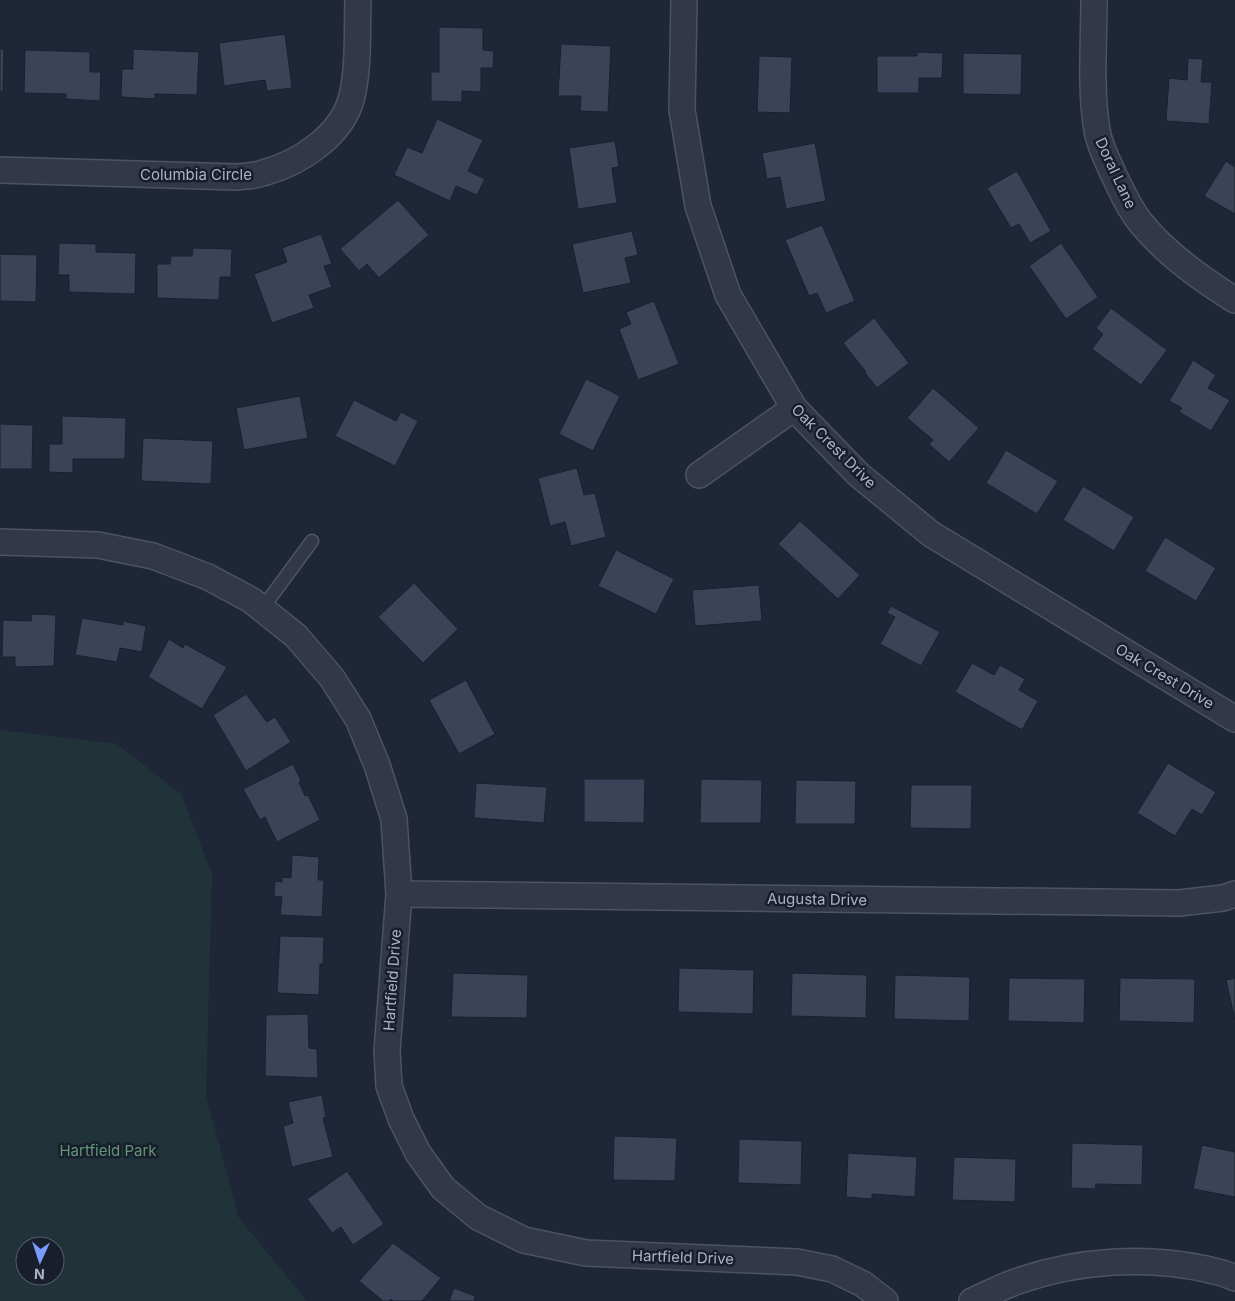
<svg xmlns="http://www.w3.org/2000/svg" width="1235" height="1301" viewBox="0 0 1235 1301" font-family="Inter,sans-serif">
	<rect width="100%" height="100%" fill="#1e2638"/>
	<path fill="#203339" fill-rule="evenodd" d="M0,730L117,744L181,794L212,874L206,1096L239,1218L307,1301H0ZM25,1246H55V1276H25Z"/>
	<path fill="#3a4358" stroke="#1a202f" d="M439,27L483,28V50L494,51L493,68H481V92L462,91V102L431,101V72H439Z
		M285,34L292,88L267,91L265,80L224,86L219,43Z
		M561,44L611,46L608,112L580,111L581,96H558Z
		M0,49H4L3,92H0Z
		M133,49L199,52L197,95L155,94V99L121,97L122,69H133Z
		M25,50L90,52V72H101L100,101L66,99V94L24,93Z
		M917,52L943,53L942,78H919V93H877V56H917Z
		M963,53L1022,54L1021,95L963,94Z
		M759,56L792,57L790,113L757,112Z
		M1188,58L1203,59L1201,82H1212L1209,124L1166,121L1169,78L1187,80Z
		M437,119L483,140L468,171L485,179L477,195L456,186L450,201L394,175L407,147L422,153Z
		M615,141L619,167L612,168L617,203L578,209L569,148Z
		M815,143L826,201L786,209L780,177L767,179L762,153Z
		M1226,161L1235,167V214L1204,196Z
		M1017,171L1051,231L1030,243L1019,224L1011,228L987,188Z
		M398,200L429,235L379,278L367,264L359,271L340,249Z
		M822,225L855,301L826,313L817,293L809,296L785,240Z
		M632,231L638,255L625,258L631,283L583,293L572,244Z
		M321,234L332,264L324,266L332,287L309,295L314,308L272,323L254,274L287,262L282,248Z
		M59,243L96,244V252L136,253L135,294L69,292V275H58Z
		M1061,243L1098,297L1066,319L1029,266Z
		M193,248L232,249L231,277H220L219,300L157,298V264H170L171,256H192Z
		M0,254L37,255L36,302L0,301Z
		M654,301L679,364L638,380L619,329L631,324L626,312Z
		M1111,308L1167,350L1141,385L1092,349L1103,334L1096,328Z
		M874,318L909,363L877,388L865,373L866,372L843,343Z
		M1193,360L1216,375L1208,388L1230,400L1211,431L1179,412L1182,408L1169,401Z
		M586,379L620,396L593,451L559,434Z
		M933,388L979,428L949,462L929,444L933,440L907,418Z
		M300,396L308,438L244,450L236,408Z
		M354,400L396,421L401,412L418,421L395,466L335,436Z
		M62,416L126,418L125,459H73V473L49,472V444H62Z
		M0,424L33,425L32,469H0Z
		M143,438L213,441L211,484L141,481Z
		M1006,450L1058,481L1037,514L986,483Z
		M577,468L584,495L595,493L606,537L571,546L565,522L550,526L538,478Z
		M1083,486L1134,517L1114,551L1063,520Z
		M800,521L860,575L838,599L778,544Z
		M1165,537L1216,568L1196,601L1145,571Z
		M616,550L674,579L656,614L598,586Z
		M414,583L458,629L423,663L378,617Z
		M759,585L762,621L695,626L692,590Z
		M891,606L940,632L921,666L880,644L895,617L887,613Z
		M32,614L56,615L54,666L15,667V657H2L3,620L31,621Z
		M82,618L123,625V621L146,626L142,652L120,648L117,662L75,655Z
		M169,639L183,648L185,644L227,667L202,709L148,677Z
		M972,663L994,675L1000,665L1025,679L1019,690L1038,701L1022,730L955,692Z
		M466,680L495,734L459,754L429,700Z
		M246,694L267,722L275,717L291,742L246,771L213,715Z
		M1168,763L1216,792L1202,815L1192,809L1175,836L1137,813Z
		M293,764L301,781L299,782L305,796L308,795L320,820L277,842L265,817L260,820L243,789Z
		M584,779H645L644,823L584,822Z
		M701,779L762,780L761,823H700Z
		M796,780L856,781L855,824H795Z
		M476,783L547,787L544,823L474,818Z
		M911,785H972L971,829L910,828Z
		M292,855L319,857L318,880H324L322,917L280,915L282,897L274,896L275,881L282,882V877L291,878Z
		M280,936L324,937L323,964H320L319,995L277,993Z
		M679,968L754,970L753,1014L678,1012Z
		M453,973L528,975L527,1018L451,1017Z
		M792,973L867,975L866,1018L791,1016Z
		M895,975L970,977L969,1021L894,1019Z
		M1009,978L1085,979L1084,1023L1008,1021Z
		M1120,978L1195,979L1194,1023L1119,1021Z
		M1235,978V1020L1226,980Z
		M308,1014L309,1048L317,1049L318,1078L265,1076L266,1015Z
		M322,1095L326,1117L323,1118L333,1157L292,1167L283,1126L293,1123L288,1102Z
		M614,1136L677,1138L675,1181L613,1180Z
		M739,1139L802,1141L801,1185L738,1183Z
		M1072,1143L1143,1145L1142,1185L1096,1184L1095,1189L1071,1188Z
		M1202,1145L1235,1152V1197L1193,1189Z
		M848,1153L917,1157L915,1197L872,1194V1199L846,1197Z
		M954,1157L1016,1159L1015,1202L952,1200Z
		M347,1171L384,1224L353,1245L341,1227L332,1233L307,1199Z
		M393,1243L441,1278L422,1301H393L391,1299L389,1301H383L359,1281Z
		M454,1288L475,1296L474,1300L476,1301H449Z"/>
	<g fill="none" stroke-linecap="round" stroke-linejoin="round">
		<defs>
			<path id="lane" d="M262,609L312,541"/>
			<path id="street" d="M684,0L682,110L698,206L728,295L794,408L859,475L931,534L1235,719
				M1094,0C1094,43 1090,88 1097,130C1099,144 1107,160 1113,173C1121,190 1129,208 1141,223C1166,254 1201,279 1235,300
				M0,170L237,177C246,176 255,176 263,173C300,163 343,135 352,96C359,66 357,30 358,0
				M699,475L794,408
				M0,542L98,545L153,556L208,577L251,600L296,636L332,678L358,719L377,765L394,819L399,894L387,1051L389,1086L401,1119L418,1153L443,1188L478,1217L524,1240L586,1253L797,1262L832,1269L863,1284L885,1301
				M399,894L1179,903L1223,898L1235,894
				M972,1301C988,1294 1005,1285 1021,1280C1080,1260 1146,1256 1206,1269C1216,1272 1226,1273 1235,1278"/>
		</defs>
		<use href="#lane" stroke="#4c5363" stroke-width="15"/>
		<use href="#street" stroke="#4c5363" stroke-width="28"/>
		<use href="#lane" stroke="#323848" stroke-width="12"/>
		<use href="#street" stroke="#323848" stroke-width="25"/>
	</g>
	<g text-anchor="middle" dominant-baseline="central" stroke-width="5" stroke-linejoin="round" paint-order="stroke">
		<g font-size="15" fill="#acb3c5" stroke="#181e2c">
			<text transform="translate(1116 173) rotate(65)">Doral Lane</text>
			<text x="196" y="174">Columbia Circle</text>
			<text transform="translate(834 446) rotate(45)">Oak Crest Drive</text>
			<text transform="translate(1165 676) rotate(31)">Oak Crest Drive</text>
			<text transform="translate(817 899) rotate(1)">Augusta Drive</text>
			<text transform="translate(392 980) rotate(-86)">Hartfield Drive</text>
			<text transform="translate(683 1257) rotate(2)">Hartfield Drive</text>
		</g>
		<g font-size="15" fill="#629775" stroke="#181e2c">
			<text x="108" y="1150">Hartfield Park</text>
		</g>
	</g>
	<g transform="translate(40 1261) rotate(183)"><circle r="24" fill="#181e2c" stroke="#535a69"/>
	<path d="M0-4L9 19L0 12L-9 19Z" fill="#789cfe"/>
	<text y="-8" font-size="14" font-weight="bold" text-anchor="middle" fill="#acb3c5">N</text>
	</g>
</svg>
